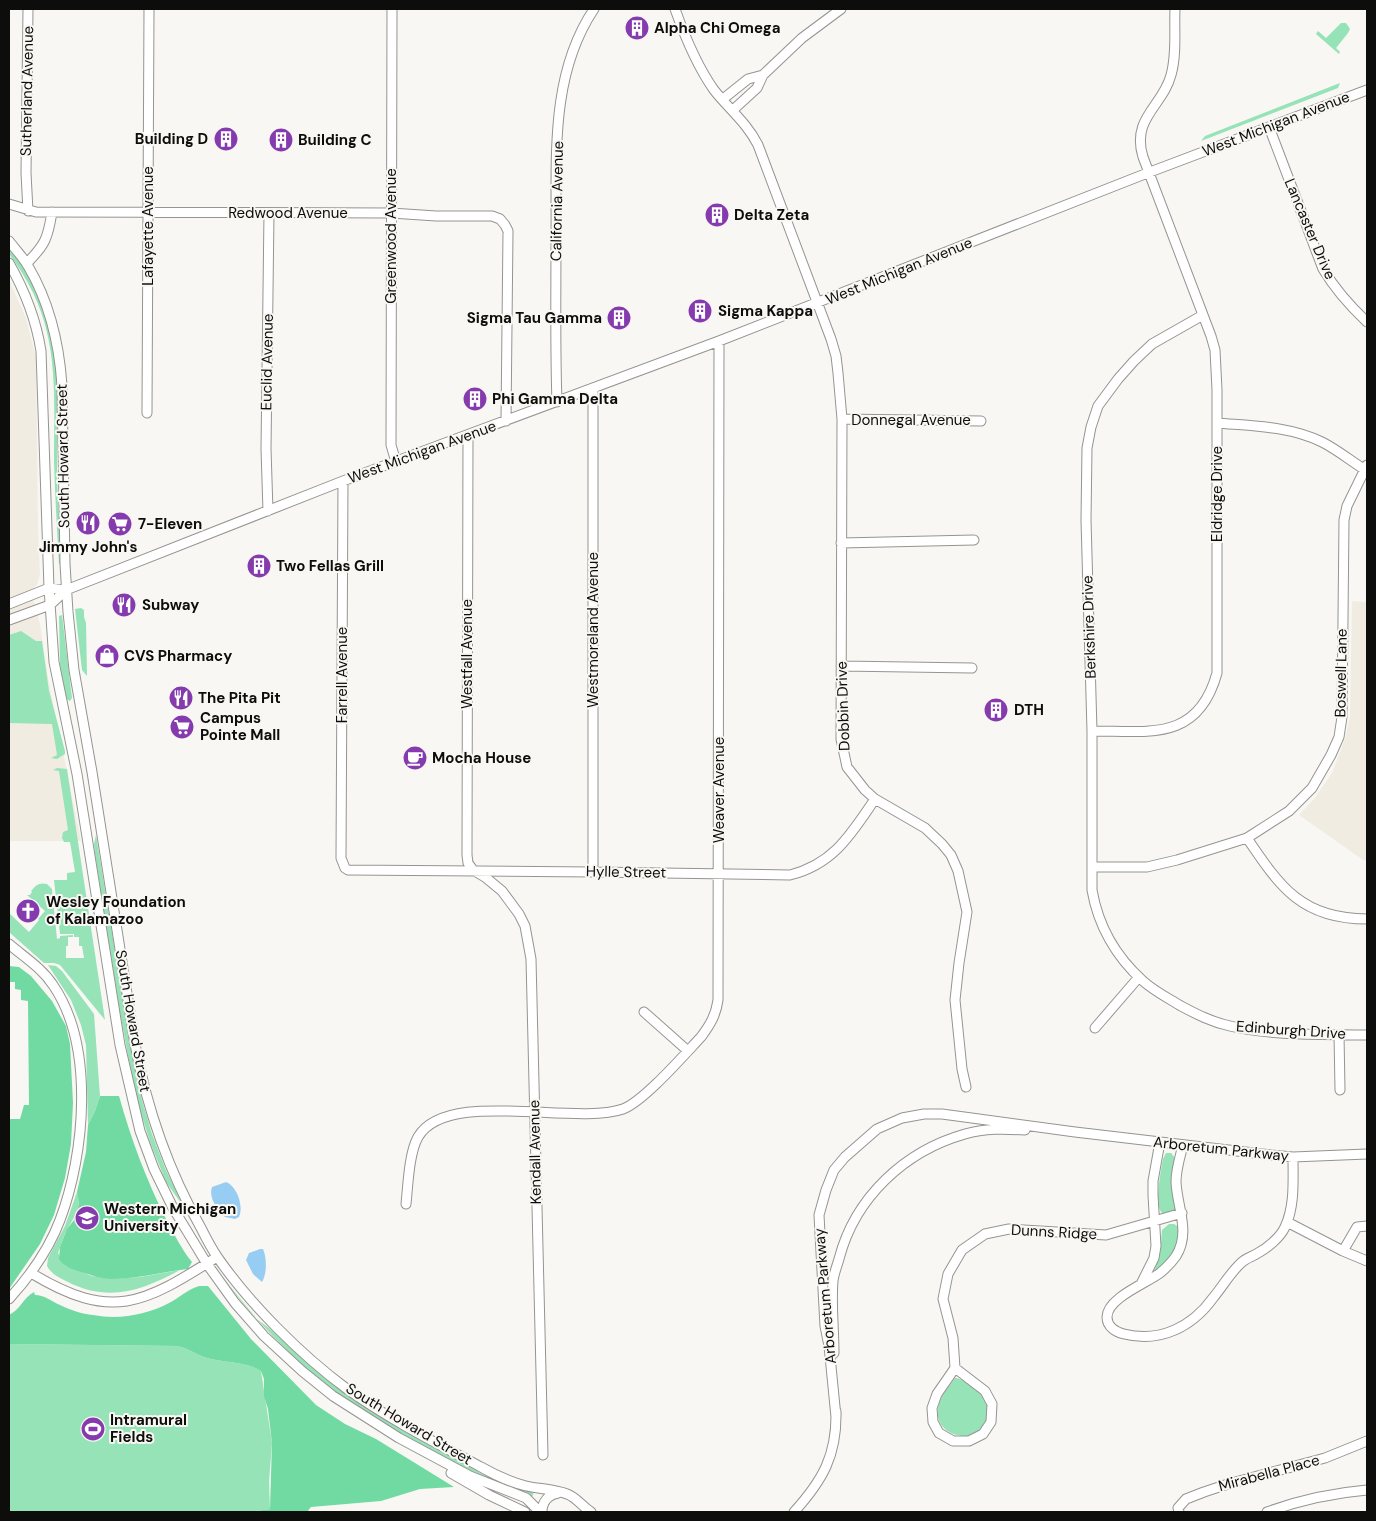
<svg xmlns="http://www.w3.org/2000/svg" width="1376" height="1521" viewBox="0 0 1376 1521" font-family="'DM Sans',sans-serif">
	<rect width="100%" height="100%" fill="#f8f7f3"/>
	<path fill="#f0ece1" d="M9,280L26,318L36,358L38,528L40,574L37,585L31,590L40,624L48,678L81,841H9Z
		M1352,601L1367,602V860H1363L1299,815L1314,799L1332,773L1345,739L1350,716Z"/>
	<path fill="#95e3b6" d="M1341,23H1346L1350,29L1348,33L1336,48L1340,52L1339,54L1316,34L1318,31L1326,38Z
		M1340,83L1338,88L1201,141L1205,136Z
		M9,247C65,317 57,381 57,464C57,497 60,530 62,563L59,564C57,529 55,495 54,461C54,382 61,322 9,254Z
		M81,608L84,610V617L86,623L87,676L82,670L75,609Z
		M62,615L72,698L70,701L66,699L60,665L59,616Z
		M21,631L36,641H42L49,691L65,751V754L57,759L51,758L57,755L52,724L9,723V635Z
		M57,768L67,769L105,1020L60,965L54,963H44L9,932V913L29,932L39,920L38,919L45,911L27,895H30L32,892L31,891C36,885 39,882 47,884L52,889L57,939L60,938V936L73,935V937H68V946H66V958H84L82,946H79V937H74V934H60L54,880H67V873L75,872L70,842H64L62,838L63,832L68,830L59,771L53,770Z
		M96,835L131,1049L139,1090L152,1134L165,1168L187,1214L205,1245L181,1203L166,1182L150,1142L135,1094L120,1012L95,854L94,844Z
		M48,965L56,966L62,971L94,1014L100,1096L95,1111L88,1125L86,1045L81,1025L71,1000Z
		M1166,1153H1171L1175,1158L1173,1178L1176,1209L1173,1212L1163,1214C1153,1207 1161,1171 1163,1159Z
		M77,1192C83,1207 73,1218 67,1230C63,1237 61,1246 58,1253L66,1266L92,1276L111,1279L140,1277L180,1270C143,1290 109,1303 68,1282C60,1278 52,1275 47,1266L48,1258L65,1226Z
		M1169,1224H1174L1179,1227C1183,1247 1166,1263 1153,1274L1160,1255L1162,1230Z
		M218,1272L257,1319L269,1328L325,1377L357,1402L379,1416L482,1474L507,1485L534,1492L532,1497L525,1493C487,1481 453,1463 419,1443C391,1428 363,1413 338,1394C292,1359 253,1318 218,1272Z
		M9,1344L177,1346C188,1348 197,1355 207,1358C225,1363 245,1361 261,1371L272,1443L269,1482L270,1509L248,1512H9Z
		M955,1378C962,1378 976,1388 981,1393C987,1399 989,1406 988,1414C987,1449 928,1440 939,1404C941,1395 950,1386 955,1378Z"/>
	<path fill="#71daa2" d="M9,966L19,967L31,976L52,1001L66,1026L70,1044L73,1103L71,1144L65,1178L54,1215L40,1244L9,1289V1119H20L24,1105H29L28,1001L21,1000V990L15,989V982H9Z
		M100,1096H119C131,1139 146,1179 166,1219C174,1233 181,1249 192,1262L188,1269C162,1272 137,1279 111,1279C101,1279 91,1275 81,1272C72,1269 64,1267 59,1259L60,1247L67,1229L74,1220L78,1208L79,1202L77,1192L86,1152L88,1125L95,1111Z
		M199,1286H208L251,1339L316,1405L345,1424L376,1439L454,1487L420,1489L381,1501L311,1507L307,1512H248L270,1509L272,1443L268,1409L264,1396V1379L261,1371C245,1361 225,1363 207,1358C197,1355 188,1348 177,1346L9,1344V1315C21,1309 23,1298 34,1292L35,1295C44,1295 51,1301 60,1305C70,1310 82,1314 93,1315C119,1320 146,1315 169,1303C179,1298 188,1289 199,1286Z"/>
	<path fill="#98cdf3" d="M226,1182C237,1186 244,1206 239,1217L235,1219L225,1217C218,1210 208,1198 212,1187Z
		M260,1249H263C267,1258 267,1274 262,1282L253,1274L246,1260L249,1253Z"/>
	<g fill="none" stroke-linecap="round" stroke-linejoin="round">
		<defs>
			<path id="minor" d="M392,9L391,445L396,462
				M675,9C685,37 697,66 714,90C729,109 747,123 758,145L831,339L836,356L838,373L842,419L841,739L847,767L865,790L875,799L925,828L942,844L951,855L958,871L967,912L959,963L955,1000L962,1069L966,1087
				M723,99L748,79L763,75
				M733,110L757,88L763,75L802,38L841,9
				M1269,127L1323,269C1335,289 1350,306 1367,322
				M9,204L36,212L391,213L436,216H492L500,219L505,225L508,231L506,421
				M28,211L26,173L28,9
				M9,241C15,249 23,257 28,266C50,303 59,342 62,385L65,564L68,612L74,670L92,772L135,1044C147,1109 168,1170 201,1228C206,1238 211,1248 218,1258C250,1304 301,1355 347,1389C389,1419 436,1443 481,1467C495,1475 510,1482 526,1486C539,1489 554,1489 567,1494C576,1497 583,1507 591,1512
				M9,263C25,291 36,319 41,351L49,588L54,662L77,774L120,1045L140,1131L154,1169L173,1208L207,1264L235,1303L264,1336L302,1371L333,1396L399,1438L470,1476L526,1498L540,1512
				M27,263C45,245 48,238 52,212
				M1203,315L1152,344L1134,361L1118,379L1098,406L1091,427L1087,448L1086,520L1092,731V890C1098,925 1116,957 1143,981C1154,991 1168,998 1181,1006C1198,1015 1212,1022 1230,1026C1271,1036 1325,1034 1367,1035
				M593,388V872
				M557,402C555,347 556,292 556,238C557,160 549,76 594,9
				M147,413L149,9
				M842,419L981,421
				M1217,423C1252,426 1289,426 1322,442C1338,450 1352,462 1367,471
				M468,436L467,855L468,863L473,870L485,877L502,891L519,914L525,926L531,959L543,1455
				M343,481L341,858L345,868L348,870L593,872L790,875C834,864 851,834 875,799
				M268,511L266,449L269,213
				M841,543L974,540
				M9,604L49,588L66,590
				M9,620L50,605L66,590L343,481L719,341L1150,172L1367,90
				M841,666L972,668
				M1092,731C1149,731 1198,742 1217,673V390L1215,350L1211,336L1143,157C1131,118 1163,106 1171,75C1177,54 1174,30 1175,9
				M1247,838C1280,887 1302,919 1367,919
				M1092,867H1147L1177,860L1247,838L1289,811L1312,788L1331,755L1339,737L1342,717L1344,520L1347,506L1367,465
				M9,944C24,957 42,968 53,985C95,1046 85,1154 60,1220C49,1249 30,1276 9,1299
				M644,1012L688,1051
				M1095,1028L1139,977
				M1339,1035L1340,1090
				M1183,1145C1180,1157 1176,1169 1176,1182C1177,1207 1191,1232 1176,1256C1172,1262 1166,1268 1160,1273C1147,1283 1107,1298 1107,1317C1107,1327 1116,1332 1124,1334C1160,1343 1192,1327 1213,1298C1223,1286 1230,1273 1241,1263C1246,1258 1252,1257 1258,1253C1267,1248 1280,1238 1285,1227C1295,1206 1293,1180 1293,1157
				M406,1204C408,1185 409,1153 418,1137C447,1088 574,1126 623,1109C643,1102 684,1055 701,1037C710,1025 716,1015 718,1000L719,341
				M1287,1222L1343,1251L1367,1261
				M1343,1251L1357,1227L1367,1226
				M31,1273C112,1322 143,1304 217,1257
				M1142,1282L1154,1258L1156,1246L1153,1195V1181L1160,1142
				M834,1353C834,1329 831,1304 833,1281C834,1273 837,1266 839,1259C855,1197 905,1151 965,1134C985,1128 1005,1129 1025,1130
				M955,1368L985,1391L992,1404L991,1422L983,1434L969,1441H953L939,1433L933,1422L932,1408L937,1394L955,1368L953,1338L943,1299L948,1274L962,1250L985,1234L1009,1229L1106,1235L1182,1213
				M836,1417L829,1346L825,1326L819,1215L826,1190L834,1170L845,1157L877,1129L902,1118L924,1114H942L1075,1132L1271,1155L1293,1157L1367,1154
				M451,1473L489,1495L525,1512
				M542,1512C542,1502 548,1495 558,1493
				M794,1512C823,1480 837,1455 836,1411
				M1179,1512L1178,1508L1186,1499L1204,1492L1228,1484L1325,1458L1367,1441
				M1267,1512C1300,1500 1332,1493 1367,1490"/>
		</defs>
		<use href="#minor" stroke="#959491" stroke-width="11"/>
		<use href="#minor" stroke="#fff" stroke-width="9"/>
	</g>
	<defs>
		<symbol id="building-disc" viewBox="-11 -11 22 22"><circle r="9.5" fill="#853bad" stroke="#f8f7f3"/><path d="M-4-6H4V6H1V3H-1V6H-4ZM-2.5-4.3h1.7v1.8h-1.7ZM.8-4.3h1.7v1.8H.8ZM-2.5-1h1.7V.8h-1.7ZM.8-1h1.7V.8H.8Z" fill="#fff"/></symbol>
		<symbol id="restaurant-disc" viewBox="-11 -11 22 22"><circle r="9.5" fill="#853bad" stroke="#f8f7f3"/><path d="M-5-6h1v4h1v-4h1v4h1v-4h1v5L-1.5 .5V6h-2V.5L-5-1ZM5-6V6H3V1.5H1.5Q1.5-4 5-6Z" fill="#fff"/></symbol>
		<symbol id="supermarket-disc" viewBox="-11 -11 22 22"><circle r="9.5" fill="#853bad" stroke="#f8f7f3"/><path d="M-6-5.5h2.5l.6 2H6L4.5 2H-2.5L-4.4-4H-6ZM-1.5 3.2a1.3 1.3 0 1 0 .1 0ZM3 3.2a1.3 1.3 0 1 0 .1 0Z" fill="#fff"/></symbol>
		<symbol id="shop-disc" viewBox="-11 -11 22 22"><circle r="9.5" fill="#853bad" stroke="#f8f7f3"/><path d="M-5-2.5h2.3a2.7 3.5 0 0 1 5.4 0H5L5.5 6h-11ZM-1.5-2.5h3a1.5 2.3 0 0 0-3 0Z" fill="#fff"/></symbol>
		<symbol id="cafe-disc" viewBox="-11 -11 22 22"><circle r="9.5" fill="#853bad" stroke="#f8f7f3"/><path d="M-5.5-4.5H6V0H3Q3 3.5 0 3.5H-2.5Q-5.5 3.5-5.5 0ZM3-3.2v2h1.7v-2ZM-6 4.5H4V6H-6Z" fill="#fff"/></symbol>
		<symbol id="church-disc" viewBox="-11 -11 22 22"><circle r="9.5" fill="#853bad" stroke="#f8f7f3"/><path d="M-1.2-6h2.4v3.5h3.3v2.4h-3.3V6h-2.4V-.1h-3.3v-2.4h3.3Z" fill="#fff"/></symbol>
		<symbol id="university-disc" viewBox="-11 -11 22 22"><circle r="9.5" fill="#853bad" stroke="#f8f7f3"/><path d="M0-5L7-2L0 1L-7-2ZM-4 1L0 2.5L4 1V4Q0 6-4 4Z" fill="#fff"/></symbol>
		<symbol id="stadium-disc" viewBox="-11 -11 22 22"><circle r="9.5" fill="#853bad" stroke="#f8f7f3"/><path d="M0-5a6.5 5 0 1 0 0 10a6.5 5 0 1 0 0-10ZM-3.5-1.8h7v3.6h-7Z" fill="#fff"/></symbol>
	</defs>
	<g fill-rule="evenodd">
		<use href="#building-disc" x="623" y="14" width="28" height="28"/>
		<use href="#building-disc" x="212" y="125" width="28" height="28"/>
		<use href="#building-disc" x="267" y="126" width="28" height="28"/>
		<use href="#building-disc" x="703" y="201" width="28" height="28"/>
		<use href="#building-disc" x="686" y="297" width="28" height="28"/>
		<use href="#building-disc" x="605" y="304" width="28" height="28"/>
		<use href="#building-disc" x="461" y="385" width="28" height="28"/>
		<use href="#restaurant-disc" x="74" y="509" width="28" height="28"/>
		<use href="#supermarket-disc" x="106" y="510" width="28" height="28"/>
		<use href="#building-disc" x="245" y="552" width="28" height="28"/>
		<use href="#restaurant-disc" x="110" y="591" width="28" height="28"/>
		<use href="#shop-disc" x="93" y="642" width="28" height="28"/>
		<use href="#restaurant-disc" x="167" y="684" width="28" height="28"/>
		<use href="#building-disc" x="982" y="696" width="28" height="28"/>
		<use href="#supermarket-disc" x="168" y="713" width="28" height="28"/>
		<use href="#cafe-disc" x="401" y="744" width="28" height="28"/>
		<use href="#church-disc" x="14" y="897" width="28" height="28"/>
		<use href="#university-disc" x="73" y="1204" width="28" height="28"/>
		<use href="#stadium-disc" x="79" y="1415" width="28" height="28"/>
	</g>
	<g text-anchor="middle" dominant-baseline="central" stroke-width="4" stroke-linejoin="round" paint-order="stroke">
		<g font-size="15" font-weight="bold" fill="#0d0d0b" stroke="#f8f7f3" text-anchor="start">
			<text x="654" y="28">Alpha Chi Omega</text>
			<text x="208" y="139" text-anchor="end">Building D</text>
			<text x="298" y="140">Building C</text>
			<text x="734" y="215">Delta Zeta</text>
			<text x="718" y="311">Sigma Kappa</text>
			<text x="602" y="318" text-anchor="end">Sigma Tau Gamma</text>
			<text x="492" y="399">Phi Gamma Delta</text>
			<text x="138" y="524">7-Eleven</text>
			<text x="88" y="547" text-anchor="middle">Jimmy John's</text>
			<text x="276" y="566">Two Fellas Grill</text>
			<text x="142" y="605">Subway</text>
			<text x="124" y="656">CVS Pharmacy</text>
			<text x="198" y="698">The Pita Pit</text>
			<text x="1014" y="710">DTH</text>
			<text x="200" y="718">Campus<tspan x="200" dy="17">Pointe Mall</tspan></text>
			<text x="432" y="758">Mocha House</text>
			<text x="46" y="902">Wesley Foundation<tspan x="46" dy="17">of Kalamazoo</tspan></text>
			<text x="104" y="1209">Western Michigan<tspan x="104" dy="17">University</tspan></text>
			<text x="110" y="1420">Intramural<tspan x="110" dy="17">Fields</tspan></text>
		</g>
		<g font-size="15" fill="#0d0d0b" stroke="#f8f7f3">
			<text transform="translate(27 91) rotate(-89)">Sutherland Avenue</text>
			<text transform="translate(1276 124) rotate(-21)">West Michigan Avenue</text>
			<text transform="translate(557 201) rotate(-89)">California Avenue</text>
			<text x="288" y="213">Redwood Avenue</text>
			<text transform="translate(148 226) rotate(-90)">Lafayette Avenue</text>
			<text transform="translate(1310 229) rotate(67)">Lancaster Drive</text>
			<text transform="translate(391 236) rotate(-90)">Greenwood Avenue</text>
			<text transform="translate(899 271) rotate(-22)">West Michigan Avenue</text>
			<text transform="translate(267 362) rotate(-89)">Euclid Avenue</text>
			<text x="911" y="420">Donnegal Avenue</text>
			<text transform="translate(422 452) rotate(-20)">West Michigan Avenue</text>
			<text transform="translate(63 456) rotate(-91)">South Howard Street</text>
			<text transform="translate(1217 494) rotate(-90)">Eldridge Drive</text>
			<text transform="translate(1089 627) rotate(-92)">Berkshire Drive</text>
			<text transform="translate(593 630) rotate(-90)">Westmoreland Avenue</text>
			<text transform="translate(467 654) rotate(-90)">Westfall Avenue</text>
			<text transform="translate(1341 673) rotate(-89)">Boswell Lane</text>
			<text transform="translate(342 675) rotate(-90)">Farrell Avenue</text>
			<text transform="translate(843 706) rotate(-92)">Dobbin Drive</text>
			<text transform="translate(719 790) rotate(-90)">Weaver Avenue</text>
			<text transform="translate(626 872) rotate(1)">Hylle Street</text>
			<text transform="translate(133 1021) rotate(80)">South Howard Street</text>
			<text transform="translate(1291 1030) rotate(4)">Edinburgh Drive</text>
			<text transform="translate(1221 1149) rotate(6)">Arboretum Parkway</text>
			<text transform="translate(535 1152) rotate(-91)">Kendall Avenue</text>
			<text transform="translate(1054 1232) rotate(3)">Dunns Ridge</text>
			<text transform="translate(825 1296) rotate(-95)">Arboretum Parkway</text>
			<text transform="translate(409 1424) rotate(31)">South Howard Street</text>
			<text transform="translate(1269 1473) rotate(-15)">Mirabella Place</text>
		</g>
	</g>
	<rect width="1376" height="1521" fill="none" stroke="#0d0d0b" stroke-width="20"/>
</svg>
